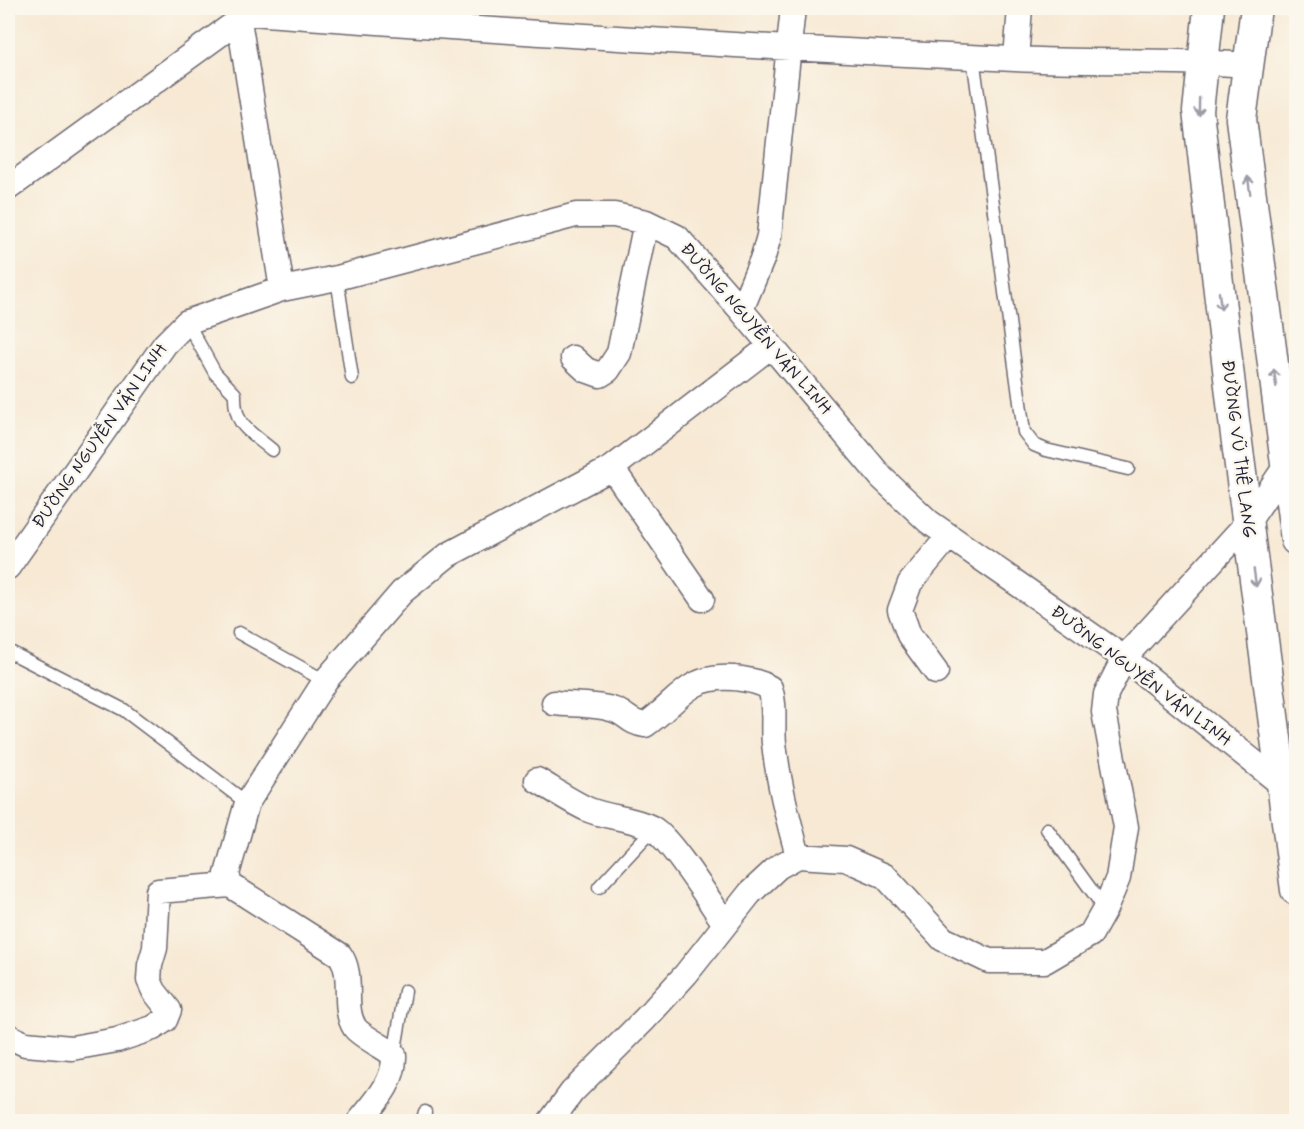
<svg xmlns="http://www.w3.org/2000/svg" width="1304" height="1129" viewBox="0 0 1304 1129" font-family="Mynerve,sans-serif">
	<rect width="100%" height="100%" fill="#fbf7ec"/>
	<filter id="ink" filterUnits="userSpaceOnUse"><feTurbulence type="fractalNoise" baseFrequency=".0167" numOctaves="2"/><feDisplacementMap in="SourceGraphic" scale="12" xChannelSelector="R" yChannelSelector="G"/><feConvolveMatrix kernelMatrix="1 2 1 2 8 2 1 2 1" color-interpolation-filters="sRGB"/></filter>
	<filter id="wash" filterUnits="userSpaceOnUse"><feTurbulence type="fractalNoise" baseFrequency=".008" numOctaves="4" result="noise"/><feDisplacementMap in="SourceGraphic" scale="24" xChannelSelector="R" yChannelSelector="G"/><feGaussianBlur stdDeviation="1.35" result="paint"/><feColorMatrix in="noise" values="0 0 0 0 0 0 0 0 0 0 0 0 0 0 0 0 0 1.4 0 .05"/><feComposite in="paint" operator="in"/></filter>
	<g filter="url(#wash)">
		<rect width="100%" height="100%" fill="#f7e9d4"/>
	</g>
	<g filter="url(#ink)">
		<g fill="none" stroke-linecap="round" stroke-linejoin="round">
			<defs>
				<path id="service" d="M973,57L1024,432L1034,445L1046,450L1128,469
					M337,278L352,378
					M187,322L215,373L235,394C234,427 250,431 272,450
					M239,633L325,681
					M8,651L124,710L247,803
					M1047,829L1105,909
					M599,887L653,829
					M394,1055L405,991
					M422,1122L425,1112"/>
				<path id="minor" d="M237,8L282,289
					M237,12C496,31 755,48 1015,59C1093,63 1171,59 1249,65
					M1016,59L1020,8
					M8,188L238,21
					M741,310L763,257L769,236L793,8
					M573,358L586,370L600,375L608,370L619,353L646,222
					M612,468L702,599
					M8,567L165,344L187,322L282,289L337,278L576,215H614L646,222L677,237L741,310L882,478L929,522L1124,658L1290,791
					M936,672L909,635L900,610L910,583L949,536
					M554,703C572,705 594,704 611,709C626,712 628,723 645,725C679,702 687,674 734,678C748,680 758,681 770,688C776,707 772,724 774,743C778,781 788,819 798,856
					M537,780C554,790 571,802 589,810C609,818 633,818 652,828C672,840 710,902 725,924
					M8,1036L25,1044L72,1048L117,1040L153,1028L165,1020L169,1010L154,991L149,980L150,965L155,948L158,891L230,885
					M359,1122C376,1101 395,1082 394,1055C384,1047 361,1036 355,1028C341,1007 355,976 340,955L230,885L227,874L247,803L325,681L402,592L448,555L612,468L771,346
					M550,1122L572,1092L645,1019L686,974L750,893L778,867L798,856L846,859L885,876L943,939L989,961H1045L1091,934L1105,909L1118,878L1126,827L1104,712L1106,694L1124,658L1248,522L1292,457"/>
				<path id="tertiary" d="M1209,8L1198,111L1234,420L1296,890
					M1256,8L1241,119L1296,540"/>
			</defs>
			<use href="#service" stroke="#6d6871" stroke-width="15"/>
			<use href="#minor" stroke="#6d6871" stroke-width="27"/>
			<use href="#tertiary" stroke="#6d6871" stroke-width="33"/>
			<use href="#service" stroke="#fff" stroke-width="12"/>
			<use href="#minor" stroke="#fff" stroke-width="24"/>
			<use href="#tertiary" stroke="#fff" stroke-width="30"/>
		</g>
		<defs><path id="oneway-shaft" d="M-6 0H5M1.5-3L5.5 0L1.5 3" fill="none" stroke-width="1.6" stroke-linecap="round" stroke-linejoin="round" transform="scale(1.5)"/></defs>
		<g stroke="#9c9ca7">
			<use href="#oneway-shaft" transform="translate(1199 107) rotate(91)"/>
			<use href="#oneway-shaft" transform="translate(1249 185) rotate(-98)"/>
			<use href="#oneway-shaft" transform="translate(1220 301) rotate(83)"/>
			<use href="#oneway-shaft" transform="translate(1275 378) rotate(-98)"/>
			<use href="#oneway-shaft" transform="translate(1255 578) rotate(82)"/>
		</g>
	</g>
	<g text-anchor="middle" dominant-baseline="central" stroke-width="5" stroke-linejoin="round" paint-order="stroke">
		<g font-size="18" fill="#22223b" stroke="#fbf7ec">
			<text transform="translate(756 329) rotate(49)">ĐƯỜNG NGUYỄN VĂN LINH</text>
			<text transform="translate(100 436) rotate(-55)">ĐƯỜNG NGUYỄN VĂN LINH</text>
			<text transform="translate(1238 449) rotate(83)">ĐƯỜNG VŨ THÊ LANG</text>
			<text transform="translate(1141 676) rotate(37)">ĐƯỜNG NGUYỄN VĂN LINH</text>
		</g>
	</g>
	<rect width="1304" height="1129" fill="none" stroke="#fbf7ec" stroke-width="30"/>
</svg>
